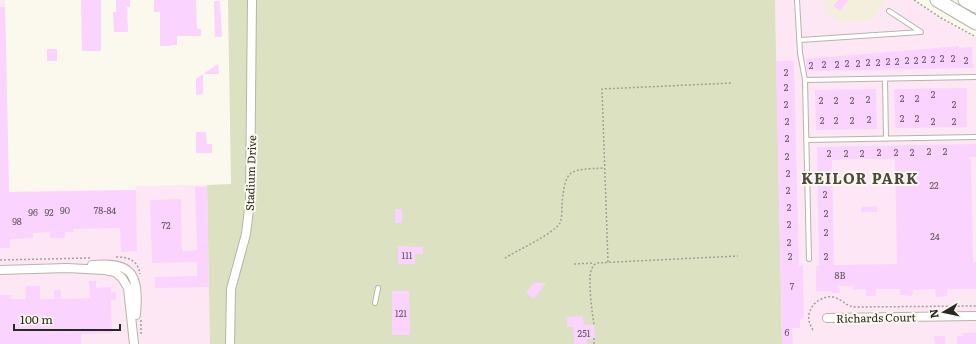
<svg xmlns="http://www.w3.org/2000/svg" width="976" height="344" viewBox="0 0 976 344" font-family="Literata,serif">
	<rect width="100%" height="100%" fill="#fbf8ed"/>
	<path fill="#f4efdc" d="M825,0H887L872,20L840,23L824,12Z"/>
	<path fill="#fde7f5" d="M0,0H5L9,192L136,190V186L207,185L210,344H0Z
		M775,0H825V12L840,23L872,20L887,0H912L951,25L976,38V344H782Z"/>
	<path fill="#dbe1c1" d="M228,0H775L782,344H210L207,185L231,184Z"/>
	<path fill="#fad3fe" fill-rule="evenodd" d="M81,0H101V51H82Z
		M116,0H130V7H127L128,32H114L113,12H116Z
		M154,0H196L197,29H201V36H177V45H171V46H160V12H154Z
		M838,0H849L840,11L833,6Z
		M214,1H220L222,37H215Z
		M0,7H5L9,192L136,190L137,251L121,252L120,228L73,229L74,232H65V238H50V232L33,233V238L10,239V248H0Z
		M959,46V48L972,47L973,68L807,71V70L806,59Z
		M47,49H57V61H47Z
		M776,61H794L799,266H803L804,318L800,319V328H792L793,344H782Z
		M218,64L219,74H203V94L196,95V79Z
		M967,88V127L895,128L894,89Z
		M876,89L877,129L816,130L815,90Z
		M196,132H206L207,144H212V153H196Z
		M976,144V157H971L973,262H976V289H947V296L936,297L935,289L913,290L912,296L900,295V289H876V296H866V289L853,290V286H839L840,293H832V291H816V266H819L817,147ZM860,159H895L897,264L834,265L832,160Z
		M195,187H207L209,287L155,288V277L197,276V262L152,263L150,200L181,199L182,251L197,250Z
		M877,206V212H861V207Z
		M395,209H402V223H395Z
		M398,246L423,247V254H415V264H398Z
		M89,281H96V288L111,287V292H116V300H111L112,333L81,334V344H0V295H11V299H26V286H40V299H54V290H61V299L90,298Z
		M533,283H546L534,299L526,293Z
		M392,291H409L410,335H392Z
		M583,316L584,325H594L595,339H587V344H574L573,327H567V317Z
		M963,333H976V344H957V336H963Z
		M934,336H945V344H935Z"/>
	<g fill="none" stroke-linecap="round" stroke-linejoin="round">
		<defs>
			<path id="lane" d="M797,0L800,53L805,80L809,259
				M800,40L921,32L889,11
				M885,79L886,139
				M805,80L976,77
				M806,140L976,137
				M375,303L378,288"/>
			<path id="street" d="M92,265C134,261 139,276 136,315
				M0,270L67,268L105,270L115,272L122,278L128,288L134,344
				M827,318L976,316
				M230,344L231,289L246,234L250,201L252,0"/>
			<path id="primary" d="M937,0L976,23
				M965,0L976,6"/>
		</defs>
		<use href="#lane" stroke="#b7b4a9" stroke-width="6"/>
		<use href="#street" stroke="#b7b4a9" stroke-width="10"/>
		<use href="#primary" stroke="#b7b4a9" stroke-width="15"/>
		<path stroke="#a3a199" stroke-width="1.5" stroke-dasharray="2 2" stroke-linecap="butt" d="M914,0L941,18L976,37
			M116,257C128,257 138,260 140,274
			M505,258C516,251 555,233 560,223C562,218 562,210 562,205C565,167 570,170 604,168
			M0,260L90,258
			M608,262L602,89L732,83
			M574,264L594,263
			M141,320V336
			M594,324C592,313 588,281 591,271C592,268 593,266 596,263L738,256
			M813,330C808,322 807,315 812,307C816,300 828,294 836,298C844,301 847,307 856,307L976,306
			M594,338V344"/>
		<use href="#lane" stroke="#fff" stroke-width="4"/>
		<use href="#street" stroke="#fff" stroke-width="8"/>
		<use href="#primary" stroke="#fff" stroke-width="13"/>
	</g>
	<g text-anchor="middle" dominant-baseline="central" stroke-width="4" stroke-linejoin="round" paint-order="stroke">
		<g font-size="9" fill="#5d535a">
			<text x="942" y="58">2</text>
			<text x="953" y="58">2</text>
			<text x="924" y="59">2</text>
			<text x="933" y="59">2</text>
			<text x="907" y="60">2</text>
			<text x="916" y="60">2</text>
			<text x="966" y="60">2</text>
			<text x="888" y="61">2</text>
			<text x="897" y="61">2</text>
			<text x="868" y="62">2</text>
			<text x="878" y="62">2</text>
			<text x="847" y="63">2</text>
			<text x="858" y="63">2</text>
			<text x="824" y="64">2</text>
			<text x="837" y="64">2</text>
			<text x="811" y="65">2</text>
			<text x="786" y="72">2</text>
			<text x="786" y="87">2</text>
			<text x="933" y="94">2</text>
			<text x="902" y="98">2</text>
			<text x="917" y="98">2</text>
			<text x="868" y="99">2</text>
			<text x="821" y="100">2</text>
			<text x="836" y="100">2</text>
			<text x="852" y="100">2</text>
			<text x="786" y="104">2</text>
			<text x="954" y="104">2</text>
			<text x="902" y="118">2</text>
			<text x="917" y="118">2</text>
			<text x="869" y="119">2</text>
			<text x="822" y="120">2</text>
			<text x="836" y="120">2</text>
			<text x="852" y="120">2</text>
			<text x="787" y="121">2</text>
			<text x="933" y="121">2</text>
			<text x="954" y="121">2</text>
			<text x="787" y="138">2</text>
			<text x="929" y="151">2</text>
			<text x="945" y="151">2</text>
			<text x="879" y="152">2</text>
			<text x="896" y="152">2</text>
			<text x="912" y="152">2</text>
			<text x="829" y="153">2</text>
			<text x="846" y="153">2</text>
			<text x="862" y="153">2</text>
			<text x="787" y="156">2</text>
			<text x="788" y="173">2</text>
			<text x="934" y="185">22</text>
			<text x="788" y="190">2</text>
			<text x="825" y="194">2</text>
			<text x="789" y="207">2</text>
			<text x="65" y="210">90</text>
			<text x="105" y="210">78-84</text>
			<text x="33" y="212">96</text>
			<text x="49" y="212">92</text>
			<text x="826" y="213">2</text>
			<text x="17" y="221">98</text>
			<text x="789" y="224">2</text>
			<text x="166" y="225">72</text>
			<text x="826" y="232">2</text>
			<text x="935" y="236">24</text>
			<text x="789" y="242">2</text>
			<text x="407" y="255">111</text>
			<text x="790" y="256">2</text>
			<text x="826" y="256">2</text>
			<text x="840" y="275">8B</text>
			<text x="792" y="286">7</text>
			<text x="401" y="313">121</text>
			<text x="787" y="332">6</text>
			<text x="584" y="333">251</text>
		</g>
		<g font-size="11" fill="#292824" stroke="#fbf8ed">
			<text transform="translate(250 173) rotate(-88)">Stadium Drive</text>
			<text transform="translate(876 317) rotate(-1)">Richards Court</text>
		</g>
		<g font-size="15" font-weight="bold" letter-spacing="1" fill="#4c4940" stroke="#fbf8ed">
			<text x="860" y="177">KEILOR PARK</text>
		</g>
	</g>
	<g transform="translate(944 312) rotate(261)" stroke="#fbf8ed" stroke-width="3" paint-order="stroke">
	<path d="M0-3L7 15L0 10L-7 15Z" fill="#292824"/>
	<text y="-6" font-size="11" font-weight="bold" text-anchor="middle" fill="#292824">N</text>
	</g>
	<path d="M14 324v6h106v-6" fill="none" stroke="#292824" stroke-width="2"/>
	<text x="20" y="324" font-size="12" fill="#292824" stroke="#fbf8ed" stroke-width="3" paint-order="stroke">100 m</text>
</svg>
